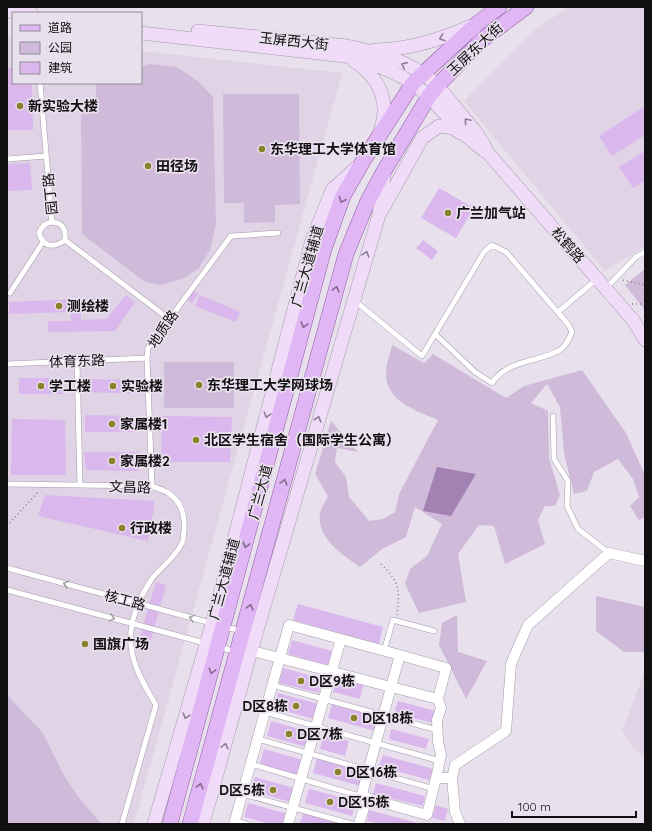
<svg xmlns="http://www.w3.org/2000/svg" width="652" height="831" viewBox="0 0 652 831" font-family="Quicksand,'Noto Sans SC',sans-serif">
	<rect width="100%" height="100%" fill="#e8e0ec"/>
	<path fill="#e0d3e6" d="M569,7H645V246L605,271L464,101L537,28Z
		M7,37H13V83H141V51L342,73L134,824H7Z
		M645,671V758L632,747L622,730Z"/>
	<path fill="#cfbada" d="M149,64L177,67L199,82L213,97L216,224L210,250L199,268L184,278L162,285L145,282L82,234L81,108H96V83H111V85L114,83H141V67Z
		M223,94H299L300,204L275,205V222L244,223V203H224Z
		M645,269V310L625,285Z
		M392,345L424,363L433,354L506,398L524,386L582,370L626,433L645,475V517L639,520L630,506L639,497L633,479L618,459L594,472L587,491L574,494L564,453L560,407L547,384L531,403L548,411L549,458L560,495L555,506H545L538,520L545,544L505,564L494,526L479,525L458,554L466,602L419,613L405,584L410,569L427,556L442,524L415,507L406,537L382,549L360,567C343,555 316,538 320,513C321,507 326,501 328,496L315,474L331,421L358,452L337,448L335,462L346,477L349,497L369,521L383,519L395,512L399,494L438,420C417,411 385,401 386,373C386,364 390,354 392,345Z
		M164,362H234V408H164Z
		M596,596L645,607V652H624L596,631Z
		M457,615L458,652L487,661L466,699L439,645L442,623Z
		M7,695L43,733L63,774L79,798L102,824H7Z"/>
	<path fill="#a381b3" d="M437,467L476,474L451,516L423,511Z"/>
	<path fill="#dab7ec" d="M7,68H13V83H32L33,130H7Z
		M645,106V135L612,156L599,136Z
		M645,151V181L633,188L619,167Z
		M30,163L32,190L7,191V164Z
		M439,188L474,208L456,238L421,218Z
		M423,240L438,251L432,260L416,248Z
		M193,291L198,294L192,303L187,299Z
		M126,295L135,302L115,331L48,332V321H71V312L9,314V302L108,298L109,310L81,311V320L106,319Z
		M200,295L240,312L236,322L195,306Z
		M19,378H64V394H19Z
		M89,379L138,380L137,394L89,392Z
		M85,415L139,416L138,432H85Z
		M162,416L232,417L230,462H161Z
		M12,419L65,420L66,475H11Z
		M84,452H139V471L86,470Z
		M45,495L155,501L148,541L38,516Z
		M156,582L166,585L149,647L138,644Z
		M298,604L383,627L379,644L293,620Z
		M292,640L332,651L328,665L288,654Z
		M283,668L323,679L319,693L279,683Z
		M338,675L364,682L360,699L333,692Z
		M278,693L318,704L314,719L274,708Z
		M398,701L436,711L433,723L394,713Z
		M332,704L379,717L375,731L328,718Z
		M271,721L310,732L306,747L267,736Z
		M391,729L429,739L426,749L389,739Z
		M324,734L349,741L345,756L320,749Z
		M264,749L303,760L299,775L260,764Z
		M383,755L433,769L429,780L379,766Z
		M317,758L364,771L360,786L313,773Z
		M255,777L294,788L290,802L251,791Z
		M376,783L425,796L423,806L373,794Z
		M309,789L356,801L352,816L305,803Z
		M248,803L288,814L285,824H269L244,817Z
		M436,805L448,809L445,821L432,818Z
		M369,810L417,823V824H380L367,821Z
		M303,813L340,824H300Z"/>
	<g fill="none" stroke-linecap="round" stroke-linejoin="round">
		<defs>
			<path id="lane" d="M40,83L52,222C63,223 66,229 65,240L169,319
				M7,159L46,156
				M52,222C45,223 42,226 39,233C43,248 54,248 65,240
				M606,288L636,257L645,252
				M10,293L43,242
				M355,301L422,356L484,252L492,245L506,252L568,324L572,332C569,339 566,346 560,350C537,363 508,359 492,383L475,372L435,334
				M558,312L597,279
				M77,361L80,485
				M7,364L147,358
				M553,416L554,459L568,481L567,506L578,529L609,553
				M7,484L150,486C174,491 186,506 184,531C183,535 184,540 182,543C175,558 161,567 151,580C141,595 133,613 131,631C128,658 142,682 156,705L122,824
				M152,487L147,358L148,348L231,236L278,233
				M7,568L211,623
				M7,590L205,643
				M225,627L242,631
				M219,647L236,652
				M384,651L393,620L434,631
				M272,685L437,730
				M265,712L440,761
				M258,739L434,789
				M251,764L363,797
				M243,794L352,824
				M235,821L247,824"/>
			<path id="street" d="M245,649L391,687L362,794L367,798L359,824
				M400,655L446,668L438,699
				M452,778L455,812L460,824
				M367,798L427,815L436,778H452L455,765L506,731L511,664L528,625L609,553L645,561
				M234,824L289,625L400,655L391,687L438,699L441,708L437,720L438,742L441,755L436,778
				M288,824L341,639"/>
			<path id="secondary" d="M7,11L31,13
				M198,31L347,46C372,51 401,59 422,73C437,83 448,99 460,113C471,126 481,137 488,153
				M141,33L345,56C376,64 408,75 430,98C449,117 465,138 488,153L633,320L645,340
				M374,50C408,50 440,40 471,26
				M354,61C379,77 390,101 381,129
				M382,210L422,138L439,126L453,128L460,133
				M154,824L212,624L312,240L332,190L356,168
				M203,824L251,651L379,215L384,175"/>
			<path id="primary" d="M170,824L324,249L343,196L363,161L413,83L478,23L499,7
				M190,824L346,254L367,203L384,171L429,96L437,86L483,39L526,7"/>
		</defs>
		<use href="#lane" stroke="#a49ca8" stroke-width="6"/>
		<use href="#street" stroke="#a49ca8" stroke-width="11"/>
		<use href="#secondary" stroke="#a49ca8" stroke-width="14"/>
		<use href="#primary" stroke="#8b5ca0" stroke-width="16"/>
		<path stroke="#827c85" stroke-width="1.5" stroke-dasharray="1 3" stroke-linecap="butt" d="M623,280L645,285
			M632,304H645
			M7,526L39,491
			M381,564C400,582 400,590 397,615"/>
		<use href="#lane" stroke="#fff" stroke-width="5"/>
		<use href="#street" stroke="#fff" stroke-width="10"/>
		<use href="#secondary" stroke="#f0dbf9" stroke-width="13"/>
		<use href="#primary" stroke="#e0b6f4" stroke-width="15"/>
	</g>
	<defs><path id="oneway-chevron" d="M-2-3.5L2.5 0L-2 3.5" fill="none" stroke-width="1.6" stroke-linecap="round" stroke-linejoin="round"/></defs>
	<g stroke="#8c7f92">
		<use href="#oneway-chevron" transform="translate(442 38) rotate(161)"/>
		<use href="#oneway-chevron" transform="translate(404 65) rotate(-156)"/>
		<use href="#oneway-chevron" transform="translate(467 121) rotate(-130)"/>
		<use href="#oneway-chevron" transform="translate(366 254) rotate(-72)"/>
		<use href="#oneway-chevron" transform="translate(267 415) rotate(105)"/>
		<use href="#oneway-chevron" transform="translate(318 419) rotate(-74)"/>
		<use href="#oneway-chevron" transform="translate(186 716) rotate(106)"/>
		<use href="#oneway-chevron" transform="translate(225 746) rotate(-75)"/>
	</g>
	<g stroke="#836b8f">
		<use href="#oneway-chevron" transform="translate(342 200) rotate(112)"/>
		<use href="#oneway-chevron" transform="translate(336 289) rotate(-75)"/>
		<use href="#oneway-chevron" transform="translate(304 325) rotate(105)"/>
		<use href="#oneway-chevron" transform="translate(284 482) rotate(-75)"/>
		<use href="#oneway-chevron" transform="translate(246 545) rotate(105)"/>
		<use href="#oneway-chevron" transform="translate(250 607) rotate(-75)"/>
		<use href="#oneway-chevron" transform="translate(212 671) rotate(105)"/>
		<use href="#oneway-chevron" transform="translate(200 786) rotate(-75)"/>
	</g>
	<g stroke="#a09fa1">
		<use href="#oneway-chevron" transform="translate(66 584) rotate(-165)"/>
		<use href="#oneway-chevron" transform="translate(112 618) rotate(15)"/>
		<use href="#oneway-chevron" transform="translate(192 618) rotate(-165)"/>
	</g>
	<g fill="#89822a" stroke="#e8e0ec" stroke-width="1.5">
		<circle cx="20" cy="106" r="4"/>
		<circle cx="262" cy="149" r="4"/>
		<circle cx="148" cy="166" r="4"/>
		<circle cx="448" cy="213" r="4"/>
		<circle cx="59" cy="306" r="4"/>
		<circle cx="199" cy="385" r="4"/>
		<circle cx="41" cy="386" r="4"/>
		<circle cx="113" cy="386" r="4"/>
		<circle cx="112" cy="424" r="4"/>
		<circle cx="196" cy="440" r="4"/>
		<circle cx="112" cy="461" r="4"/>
		<circle cx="122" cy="528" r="4"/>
		<circle cx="85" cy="644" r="4"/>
		<circle cx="301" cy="681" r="4"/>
		<circle cx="296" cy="706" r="4"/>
		<circle cx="354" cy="718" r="4"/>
		<circle cx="289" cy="734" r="4"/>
		<circle cx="338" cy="772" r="4"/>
		<circle cx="273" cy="790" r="4"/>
		<circle cx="330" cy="802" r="4"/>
	</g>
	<g text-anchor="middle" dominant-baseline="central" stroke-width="3.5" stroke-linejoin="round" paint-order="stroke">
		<g font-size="14" fill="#120f13" stroke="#e8e0ec">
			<text transform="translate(294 41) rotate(6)">玉屏西大街</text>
			<text transform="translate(475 49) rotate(-43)">玉屏东大街</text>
			<text transform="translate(50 194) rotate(-96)">园丁路</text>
			<text transform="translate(568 245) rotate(49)">松鹤路</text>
			<text transform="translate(307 266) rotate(-74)">广兰大道辅道</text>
			<text transform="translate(163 329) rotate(-56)">地质路</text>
			<text transform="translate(77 361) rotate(-2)">体育东路</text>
			<text transform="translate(130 487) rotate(2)">文昌路</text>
			<text transform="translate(260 492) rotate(-75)">广兰大道</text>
			<text transform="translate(224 579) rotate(-75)">广兰大道辅道</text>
			<text transform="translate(125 600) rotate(15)">核工路</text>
		</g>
		<g font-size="14" font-weight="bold" fill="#120f13" stroke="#e8e0ec" text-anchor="start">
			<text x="28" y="106">新实验大楼</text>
			<text x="270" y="149">东华理工大学体育馆</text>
			<text x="156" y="166">田径场</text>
			<text x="456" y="213">广兰加气站</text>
			<text x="67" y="306">测绘楼</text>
			<text x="207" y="385">东华理工大学网球场</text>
			<text x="49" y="386">学工楼</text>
			<text x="121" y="386">实验楼</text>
			<text x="120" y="424">家属楼1</text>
			<text x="204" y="440">北区学生宿舍（国际学生公寓）</text>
			<text x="120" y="461">家属楼2</text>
			<text x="130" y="528">行政楼</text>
			<text x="93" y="644">国旗广场</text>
			<text x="309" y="681">D区9栋</text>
			<text x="288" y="706" text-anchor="end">D区8栋</text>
			<text x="362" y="718">D区18栋</text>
			<text x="297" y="734">D区7栋</text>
			<text x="346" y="772">D区16栋</text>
			<text x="265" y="790" text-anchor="end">D区5栋</text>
			<text x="338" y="802">D区15栋</text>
		</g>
	</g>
	<rect width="652" height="831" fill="none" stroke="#120f13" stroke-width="16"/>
	<rect x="12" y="12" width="130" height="72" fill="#e8e0ec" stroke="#928c95"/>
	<rect x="20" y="25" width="20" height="6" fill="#e0b6f4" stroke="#928c95"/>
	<text x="48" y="32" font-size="12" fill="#120f13">道路</text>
	<rect x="20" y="42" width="20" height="12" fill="#cfbada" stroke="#928c95"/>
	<text x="48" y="52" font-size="12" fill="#120f13">公园</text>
	<rect x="20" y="62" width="20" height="12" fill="#dab7ec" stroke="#928c95"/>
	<text x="48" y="72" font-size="12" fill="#120f13">建筑</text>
	<path d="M512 811v6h124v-6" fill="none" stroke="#120f13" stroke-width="2"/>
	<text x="518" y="811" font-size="12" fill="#120f13" stroke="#e8e0ec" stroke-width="3" paint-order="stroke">100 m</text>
</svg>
